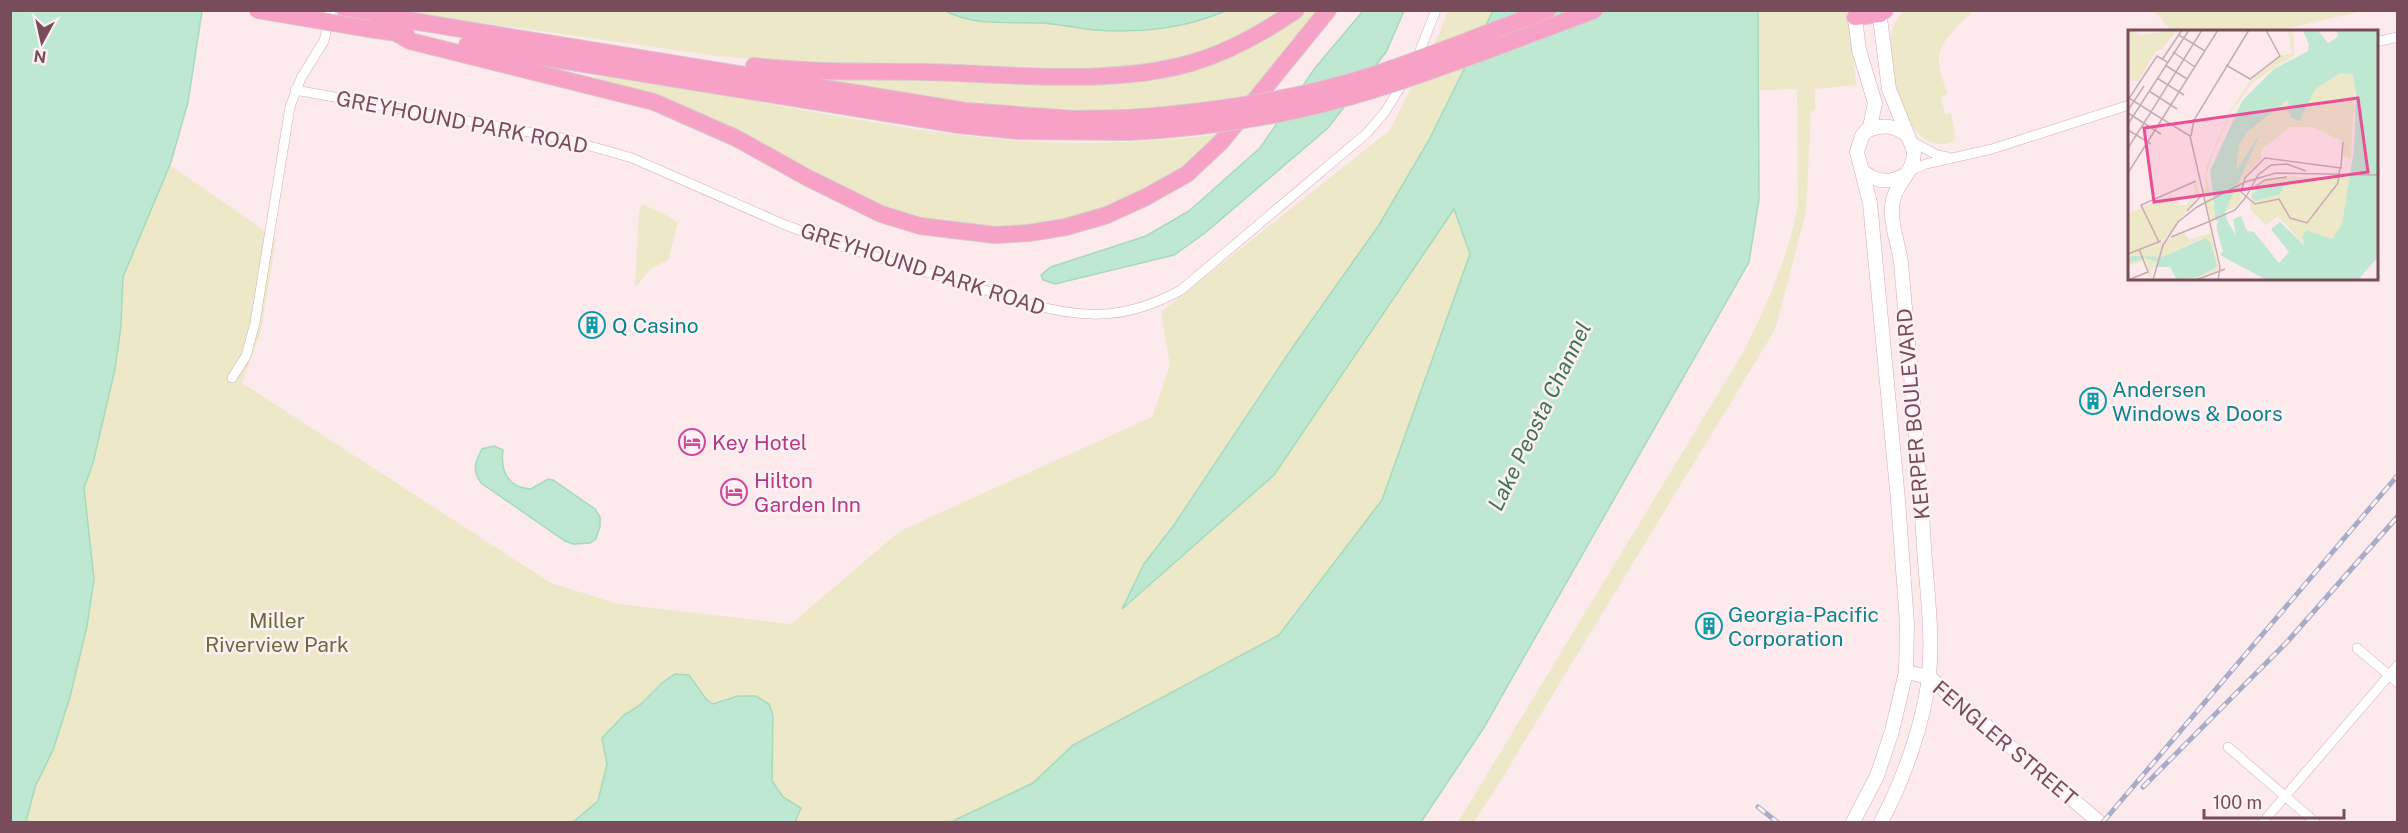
<svg xmlns="http://www.w3.org/2000/svg" width="2408" height="833" viewBox="0 0 2408 833" font-family="'Public Sans',sans-serif">
	<rect width="100%" height="100%" fill="#fdeaec"/>
	<path fill="#ece8c8" d="M397,11H1284L1229,41L1186,56L1139,68L810,64L718,56Z
		M1308,11H1320L1254,94C1193,104 1130,114 1068,111C990,108 914,94 837,82V79L1086,82L1252,47L1273,35Z
		M1448,11H1499L1478,154V362L1323,621L990,822H781L772,781L773,766L601,791L598,802L573,822H26L35,787L53,749L87,531L84,488L93,463L115,369L121,326L123,277L170,165L276,239L261,331L242,383L551,583L618,604L791,624L900,531L1152,417L1170,365L1161,312L1390,130L1440,32Z
		M1758,11H1849L1856,85L1815,89V110L1811,111L1806,211L1777,323L1773,333L1493,793L1474,822H1458L1744,351C1767,305 1788,257 1798,206L1797,89L1760,90Z
		M1904,11H1973C1962,23 1940,40 1939,57C1938,68 1944,83 1947,94L1941,97L1945,114L1951,113L1955,135L1954,141C1906,163 1883,62 1892,30C1894,23 1899,16 1904,11Z
		M2154,11H2362L2276,31H2172Z
		M595,76C738,92 878,131 1021,141C1089,145 1154,142 1221,134L1190,162L1162,183L1117,206L1063,222L1018,229L933,223L888,210L682,105L643,91L595,78Z
		M642,204L668,216L678,223L668,260L652,268L635,287L639,212Z"/>
	<path fill="#bee8d1" stroke="#a4dabd" stroke-width="1.5" d="M10,11H202L188,102L171,162L123,277L121,326L115,369L93,463L84,488L94,579L87,626L70,697L53,750L35,787L26,822H10Z
		M946,11H1225C1183,29 1141,33 1095,30C1077,28 1059,24 1041,23C1010,22 973,26 946,11Z
		M1363,11H1404L1386,52L1328,128L1205,233L1174,255L1055,284L1043,280L1041,275L1051,267L1146,236L1189,211L1260,148L1315,68Z
		M1493,11H1758L1759,199L1749,262L1483,729L1421,822H951L1033,783L1073,745L1279,635L1382,500L1470,254L1454,209L1274,475L1122,609L1144,564L1174,525L1290,351L1379,225L1429,140Z
		M494,446L503,450C500,471 508,488 531,489L548,479L553,480L595,509L600,517V526L596,539L590,543L573,544L565,541L481,483C472,470 475,462 482,449Z
		M675,674L689,675L706,699L713,704L738,696H756L769,704L773,715L772,781L783,797L801,808L795,822H573L598,801L607,764L602,738L624,715L640,705L663,682Z"/>
	<g fill="none" stroke-linecap="round" stroke-linejoin="round">
		<defs>
			<path id="street" d="M2376,42L2398,37
				M1417,58L1436,10
				M295,90L562,138L632,158L783,224L844,247L1034,305C1089,320 1130,318 1181,290L1367,133L1385,112L1404,81
				M1911,141L1937,155L1948,157
				M1909,171L1926,164L1992,149L2129,105
				M232,378L246,356L255,323L290,107L301,78L324,41L331,10
				M2357,648L2398,683
				M2228,747L2315,822
				M2263,822L2398,665"/>
			<path id="secondary" d="M1879,10L1889,89L1914,151C1915,175 1890,185 1892,213C1892,230 1899,246 1901,262C1909,358 1919,453 1924,548C1927,590 1933,634 1929,676C1924,723 1903,781 1881,822
				M1866,131C1882,124 1894,125 1907,135
				M1862,171C1876,182 1889,184 1905,175
				M1906,672L1929,677L2099,822
				M1853,822L1877,776L1892,731L1906,672L1907,624L1898,500L1870,203L1857,152L1862,136L1870,127L1875,103L1859,50L1854,10"/>
			<path id="highway" d="M345,10L966,111L1075,119L1129,118
				M1855,17L1880,14L1885,10
				M369,29L406,34
				M396,33L410,41L654,102L736,138L808,178L881,214L920,226L995,235L1029,233L1066,227L1107,215L1146,197L1187,174L1221,142L1328,10
				M467,45L959,125L1019,131L1129,132
				M754,66C811,73 869,71 927,72C1011,74 1110,86 1191,63C1229,52 1263,33 1296,10"/>
		</defs>
		<use href="#street" stroke="#d0afb8" stroke-width="10"/>
		<use href="#secondary" stroke="#d3adb6" stroke-width="15"/>
		<use href="#highway" stroke="#d7c9ce" stroke-width="18"/>
		<use href="#street" stroke="#fff" stroke-width="9"/>
		<use href="#secondary" stroke="#fff" stroke-width="14"/>
		<use href="#highway" stroke="#f7a1c6" stroke-width="16"/>
		<defs>
			<path id="rail" d="M2143,787L2287,642L2398,516
				M1758,807L1777,822
				M2103,822L2398,475"/>
		</defs>
		<use href="#rail" stroke="#a7acc9" stroke-width="5"/>
		<use href="#rail" stroke="#fff1f3" stroke-width="3" stroke-dasharray="9" stroke-linecap="butt"/>
		<defs>
			<path id="highway-bridge" d="M257,10L369,29
				M1129,118C1212,112 1297,100 1376,74C1434,55 1491,31 1548,10
				M1129,132C1213,128 1296,114 1376,89C1450,66 1522,37 1595,10"/>
		</defs>
		<use href="#highway-bridge" stroke="#d7c9ce" stroke-width="18" stroke-linecap="butt"/>
		<use href="#highway-bridge" stroke="#f7a1c6" stroke-width="16"/>
	</g>
	<defs>
		<symbol id="building-ring" viewBox="-11 -11 22 22"><circle r="9.5" fill="#fff1f3" stroke="#0f9aa8" stroke-width="1.5"/><path d="M-4-6H4V6H1V3H-1V6H-4ZM-2.5-4.3h1.7v1.8h-1.7ZM.8-4.3h1.7v1.8H.8ZM-2.5-1h1.7V.8h-1.7ZM.8-1h1.7V.8H.8Z" fill="#0f9aa8"/></symbol>
		<symbol id="hotel-ring" viewBox="-11 -11 22 22"><circle r="9.5" fill="#fff1f3" stroke="#d1479c" stroke-width="1.5"/><path d="M-6-4.5h1.5V1H6V5H4.5V3h-9V5H-6ZM-4 0a1.8 1.8 0 1 1 3.6 0ZM.5 0V-2.5h3Q6-2.5 6 0Z" fill="#d1479c"/></symbol>
	</defs>
	<g fill-rule="evenodd">
		<use href="#building-ring" x="577" y="310" width="30" height="30"/>
		<use href="#building-ring" x="2078" y="386" width="30" height="30"/>
		<use href="#hotel-ring" x="677" y="427" width="30" height="30"/>
		<use href="#hotel-ring" x="719" y="477" width="30" height="30"/>
		<use href="#building-ring" x="1694" y="611" width="30" height="30"/>
	</g>
	<g text-anchor="middle" dominant-baseline="central" stroke-width="5" stroke-linejoin="round" paint-order="stroke">
		<g font-size="21" fill="#794c5b" stroke="#fff1f3">
			<text transform="translate(462 122) rotate(11)">GREYHOUND PARK ROAD</text>
			<text transform="translate(923 269) rotate(18)">GREYHOUND PARK ROAD</text>
			<text transform="translate(1913 414) rotate(-95)">KERPER BOULEVARD</text>
			<text transform="translate(2005 743) rotate(40)">FENGLER STREET</text>
		</g>
		<g font-size="21" fill="#0d838f" stroke="#fff1f3" text-anchor="start">
			<text x="612" y="325">Q Casino</text>
			<text x="2112" y="389">Andersen<tspan x="2112" dy="24">Windows &amp; Doors</tspan></text>
			<text x="1728" y="614">Georgia-Pacific<tspan x="1728" dy="24">Corporation</tspan></text>
		</g>
		<g font-size="21" fill="#b23c85" stroke="#fff1f3" text-anchor="start">
			<text x="712" y="442">Key Hotel</text>
			<text x="754" y="480">Hilton<tspan x="754" dy="24">Garden Inn</tspan></text>
		</g>
		<g font-size="21" fill="#6c6c3b" stroke="#fff1f3">
			<text x="277" y="620">Miller<tspan x="277" dy="24">Riverview Park</tspan></text>
		</g>
		<g font-size="22" font-style="italic" fill="#3c7658" stroke="#fff1f3">
			<text transform="translate(1539 416) rotate(-64)">Lake Peosta Channel</text>
		</g>
	</g>
	<g transform="translate(2128 30)">
		<rect width="250" height="250" fill="#fdeaec"/>
		<path d="M0,0L13,5L49,0L34,19L28,21L10,51L0,50ZM160,0L166,4V25L125,52L104,80L85,124L78,146L89,188L83,190L74,158L78,157L77,146L79,135L102,81L123,50L153,26L164,23ZM213,43L225,44L227,53L223,130L213,124L214,111L184,97H162L133,120V129L115,148L111,161L114,168L109,176L97,182L115,140L107,147L104,129L115,104L161,69V74L177,79L187,59ZM167,147H222L214,194L205,209L178,200L174,209L179,218L150,186L138,195L122,179L123,161L138,150ZM65,154L69,155L71,165L37,209L0,223V184L43,165L52,175H58L67,163ZM56,203L61,210L83,203L91,240L67,250H60L88,239L86,226L74,208L34,227L25,236L22,250L17,230L0,236V225Z" fill="#ece8c8"/>
		<path d="M175,0H189L200,13L210,7L209,0H250V227L230,250H140L112,239L92,225L82,141L114,71L146,39L180,21L181,15ZM213,43L225,44L228,66L226,119L214,194L204,209L178,200L174,207L177,216L152,192L143,199L161,222L151,233L126,202L119,201L113,186L105,189L108,206L99,190L97,182L133,102L108,141L111,115L119,102L161,69L159,77L163,88L172,91L187,59ZM157,154L152,164L127,171L123,166L135,155ZM77,208L83,213L89,237L70,247L49,250L42,237H26L30,232L17,228L0,233L3,226L34,227Z" fill="#bee8d1" fill-rule="evenodd"/>
		<path d="M91,189L88,197L95,221L92,225L133,247L105,238L92,227L85,193Z" fill="#fdeaec"/>
		<path fill="none" stroke="#c8abb2" stroke-width="1.5" d="M51,5L77,21M45,22L67,37M34,30L54,0M37,35L59,49M98,35L122,49L152,26L138,0M29,48L56,65M21,61L49,79M1,68L23,82L74,0M0,70L29,26L39,32M0,80L16,56M0,83L33,104M0,94L61,0M0,100L23,114M63,106L66,90L121,0M0,118L23,82L62,106L92,237L90,250M213,138L137,128L117,148L113,162L127,174L151,169L162,188L179,193L210,153L211,144L212,139L213,138V136L215,112M0,143L90,0M125,158L137,150L159,147M118,167L130,145L143,135L159,134L178,141M59,181L75,164M80,192L107,180L118,167M43,207L80,192M31,212L13,175L68,151M0,224L33,211M0,250L20,242L11,219M25,250L35,215L50,192L69,177L117,152L148,143L251,145M68,250L97,239"/>
		<path fill="#e84f97" fill-opacity="0.15" stroke="#e84f97" stroke-width="3" d="M230,68L240,142L26,172L16,98Z"/>
		<rect width="250" height="250" fill="none" stroke="#794c5b" stroke-width="3"/>
	</g>
	<rect width="2408" height="833" fill="none" stroke="#794c5b" stroke-width="24"/>
	<g transform="translate(42 42) rotate(188)" stroke="#fff1f3" stroke-width="4.5" paint-order="stroke">
	<path d="M0-4.5L10 22L0 15L-10 22Z" fill="#794c5b"/>
	<text y="-9" font-size="16" font-weight="bold" text-anchor="middle" fill="#794c5b">N</text>
	</g>
	<path d="M2204 809v9h140v-9" fill="none" stroke="#794c5b" stroke-width="3"/>
	<text x="2213" y="809" font-size="18" fill="#794c5b" stroke="#fff1f3" stroke-width="4.5" paint-order="stroke">100 m</text>
</svg>
